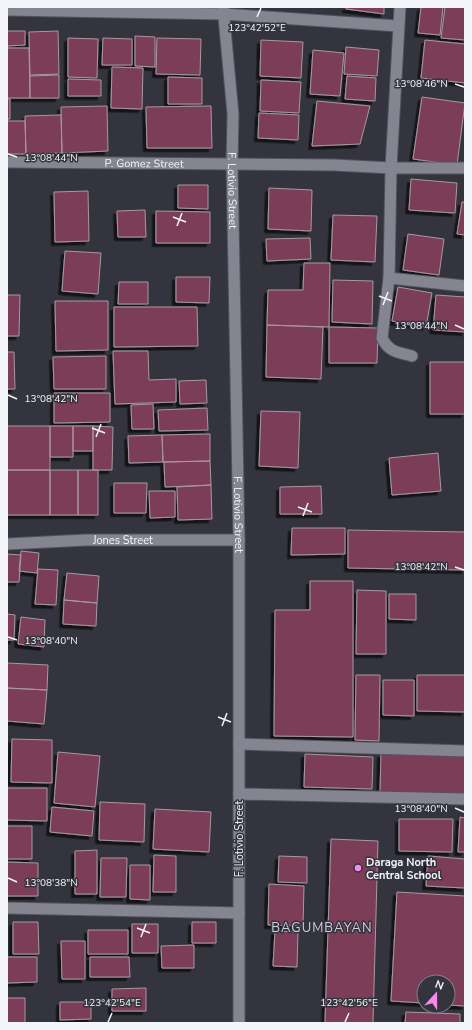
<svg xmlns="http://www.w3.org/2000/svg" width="472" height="1030" viewBox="0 0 472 1030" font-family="'Nunito Sans',sans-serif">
	<defs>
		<filter id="shadow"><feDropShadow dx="-3.5" dy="3.5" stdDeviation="0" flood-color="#0009"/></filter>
	</defs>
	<rect width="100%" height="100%" fill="#33343e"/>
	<path fill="#7b3e58" stroke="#a7999e" filter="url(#shadow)" d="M346,7H384V14L346,9Z
		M421,7H443L440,35L418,33Z
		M445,7H465V40L441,38Z
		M7,31H25V45L7,46Z
		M58,31L59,74L30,75L29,32Z
		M135,36L155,37V67L135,66Z
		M68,38L98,39L97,78L68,77Z
		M103,38L132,39V65H102Z
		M157,38L201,39L200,75L156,74Z
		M261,40L303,42L301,78L260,76Z
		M425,40L465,44V83L421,78Z
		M346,47L379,50L377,76L344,74Z
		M7,48H29L30,98H7Z
		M313,50L344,53L340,96L310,94Z
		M112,67L143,68L142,109L111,108Z
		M59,75V98H30V76Z
		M347,76L376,78L375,101L345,99Z
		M168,77L202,78V104H168Z
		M68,79L101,80V96H68Z
		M261,80L301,82L299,113L260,111Z
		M422,97L465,103L457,165L413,159Z
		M7,99H10V119H7Z
		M317,101L370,106L360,144L312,146Z
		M107,106L108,151L62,153L61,107Z
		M211,106L212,148H147L146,107Z
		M259,113L299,115L298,140L258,138Z
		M61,115L62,153L26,154L25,116Z
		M7,121H25L26,154H7Z
		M411,179L457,183L455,213L409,210Z
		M178,185H208V209L178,208Z
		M269,188L312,190L311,231L268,229Z
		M88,191L89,241L55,242L54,192Z
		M462,202H465V235L457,234Z
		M145,210L146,237H118L117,211Z
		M156,211L210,212V243H156Z
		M333,215L377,216L375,262L331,260Z
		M408,234L444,239L439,275L403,270Z
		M310,238L311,259L267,261L266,239Z
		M65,251L101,253L98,294L62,291Z
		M304,263H330L329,327L267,325L268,290H303Z
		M176,277H210L209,303L176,302Z
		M333,280L373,281L372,324L332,322Z
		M119,282H148V304H118Z
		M398,287L432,293L426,327L392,321Z
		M7,295H20L19,336H7Z
		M436,295L465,297V332L433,330Z
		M55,301H108V350L56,351Z
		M114,307H197L198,346L114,347Z
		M267,325L323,327L321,379L266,377Z
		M329,327L378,328L377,363H329Z
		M113,351H148L149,380L176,379V402L115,404Z
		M7,352H14L15,389H7Z
		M106,356V389H54L53,357Z
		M430,362H465V414H430Z
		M206,380L207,403L180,404L179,381Z
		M54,393H110V422L54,423Z
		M153,404L154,429H132L131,405Z
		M207,408L208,430L159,431L158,410Z
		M261,411L300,412L298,468L259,466Z
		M7,426H50V470H7Z
		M50,426H73V457H50Z
		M73,426H93V451H73Z
		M93,426L113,427L112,470H93Z
		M210,434V461L163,462L162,435Z
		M162,435L163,462L129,463L128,436Z
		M438,453L441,491L392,495L389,458Z
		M210,461L211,485L165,487L164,462Z
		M7,470H50V515H7Z
		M50,470H78V515H50Z
		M78,470H98V515H78Z
		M114,483H147L146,513H114Z
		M211,485L212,519L178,520L177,487Z
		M321,486L322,514H280V487Z
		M149,491H175V517L150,518Z
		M292,528H345V554L291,555Z
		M348,530L465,532V570L348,568Z
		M21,551L39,553L37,573L19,571Z
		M7,554L21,555L19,582H7Z
		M38,569L58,570L56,605L35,604Z
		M67,573L99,576L97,603L64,600Z
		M310,581H353V737L274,736L275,610H310Z
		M357,590L386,591V654H356Z
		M389,594H416V620L389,619Z
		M64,600L97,603L96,626L63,624Z
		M7,614L15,615L14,640H7Z
		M21,617L45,620L44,647L18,644Z
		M7,663L48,665L47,690L7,688Z
		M356,675H380L379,741L355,740Z
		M417,675H465V712L417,711Z
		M383,680H414V716L383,715Z
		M7,688L47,690L44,724L7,721Z
		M12,739L52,740V783L11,782Z
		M58,752L100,756L95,807L54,803Z
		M305,754L373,757L372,789L304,787Z
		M381,754L465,756V794L380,793Z
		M7,788H47V821L7,820Z
		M100,802L145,804L144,842L99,840Z
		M52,807L94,811L92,836L50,832Z
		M155,809L211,812L209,852L153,849Z
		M460,817L465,818V852H458Z
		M399,819H453L452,852L399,851Z
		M7,826H32V859H7Z
		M331,839L378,841L373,1023H325Z
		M97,850V894H75V851Z
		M154,855L176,856V892H153Z
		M279,856L307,857V883L278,882Z
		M428,856L465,859V888L426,886Z
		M101,858H127L126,897H100Z
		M7,862L38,863V896H7Z
		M130,865H150V900L130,899Z
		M269,884L304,886L303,926L268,925Z
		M397,892L465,896V1006L448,1005V982H424V1003L391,1001Z
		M13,922H38L39,954H13Z
		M192,922H216V943H192Z
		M132,924H158V953H132Z
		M88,930H128V954H88Z
		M275,931L298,932L297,967L273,966Z
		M61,941H85V979H62Z
		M194,945V968H162L161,946Z
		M7,957H37V982L7,983Z
		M90,957H129L130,977H90Z
		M146,988V1011H112V989Z
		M7,998H25V1023H7Z
		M60,1002H91V1019L60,1020Z
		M406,1012L460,1014V1023H405Z"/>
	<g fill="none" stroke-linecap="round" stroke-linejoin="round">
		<defs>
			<path id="service" d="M389,278L382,338C389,352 397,352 412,356
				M239,794L465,799"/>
			<g id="minor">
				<path d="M400,7L391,168L389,278L465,286"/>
				<path d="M7,10L223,14L398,26"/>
				<path id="s1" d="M7,162L232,164L334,165L391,168H465"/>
				<path id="s2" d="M7,544L86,540H239"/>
				<path d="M239,744L465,751"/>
				<path d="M7,908L239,913"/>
			</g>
			<g id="tertiary">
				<path id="s3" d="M223,7L233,114L232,164L239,540V1023"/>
			</g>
		</defs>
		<use href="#service" stroke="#53535d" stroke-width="13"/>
		<use href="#minor" stroke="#53535d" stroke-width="13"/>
		<use href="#tertiary" stroke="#53535d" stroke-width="13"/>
		<use href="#service" stroke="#848591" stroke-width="11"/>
		<use href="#minor" stroke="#848591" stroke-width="11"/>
		<use href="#tertiary" stroke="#848591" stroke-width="11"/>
	</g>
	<path fill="none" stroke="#f4f4fb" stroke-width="1.5" d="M257,17L261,8M455,84L464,87M8,154L17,157M173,217L186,222M177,226L182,213M379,296L392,301M383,305L388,292M455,325L464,329M8,395L17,399M92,428L105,433M96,437L101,424M298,507L312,512M303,516L308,503M455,567L464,570M8,637L17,640M218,717L231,722M222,726L227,713M455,808L464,812M8,878L17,882M137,928L150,933M141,937L146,924M108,1022L112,1013M345,1022L349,1013"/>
	<circle fill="#f888ea" stroke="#33343e" stroke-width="1.5" cx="358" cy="868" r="4"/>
	<g text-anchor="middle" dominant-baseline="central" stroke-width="3" stroke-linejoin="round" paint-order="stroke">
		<g font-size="11" fill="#f4f4fb" stroke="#33343e">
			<text stroke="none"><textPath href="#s1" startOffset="137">P. Gomez Street</textPath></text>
			<text stroke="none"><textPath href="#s3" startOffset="184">F. Lotivio Street</textPath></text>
			<text stroke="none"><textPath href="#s3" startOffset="508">F. Lotivio Street</textPath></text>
			<text stroke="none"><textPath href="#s2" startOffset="116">Jones Street</textPath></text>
			<text transform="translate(239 839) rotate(-90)">F. Lotivio Street</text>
		</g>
		<g font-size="11" font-weight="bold" fill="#f4f4fb" stroke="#33343e" text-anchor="start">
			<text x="366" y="862">Daraga North<tspan x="366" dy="13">Central School</tspan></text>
		</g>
		<g font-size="13" letter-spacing="1" fill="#cdcedb" stroke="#33343e">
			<text x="322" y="928">BAGUMBAYAN</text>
		</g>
	</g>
	<g font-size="10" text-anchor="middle" fill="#f4f4fb" stroke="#33343e" stroke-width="3" stroke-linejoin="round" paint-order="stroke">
		<text x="257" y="31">123°42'52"E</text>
		<text x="421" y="87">13°08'46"N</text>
		<text x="51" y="161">13°08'44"N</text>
		<text x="421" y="329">13°08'44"N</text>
		<text x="51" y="402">13°08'42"N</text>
		<text x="421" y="570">13°08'42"N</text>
		<text x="51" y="644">13°08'40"N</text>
		<text x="421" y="812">13°08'40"N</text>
		<text x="51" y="886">13°08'38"N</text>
		<text x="112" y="1006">123°42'54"E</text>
		<text x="349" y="1006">123°42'56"E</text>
	</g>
	<rect width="472" height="1030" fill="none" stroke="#f4f4fb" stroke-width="16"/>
	<g transform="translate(436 994) rotate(21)"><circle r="19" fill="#33343e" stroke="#80818a"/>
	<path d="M0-3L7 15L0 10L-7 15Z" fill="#f888ea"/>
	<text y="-6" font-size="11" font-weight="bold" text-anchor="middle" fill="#f4f4fb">N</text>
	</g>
</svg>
